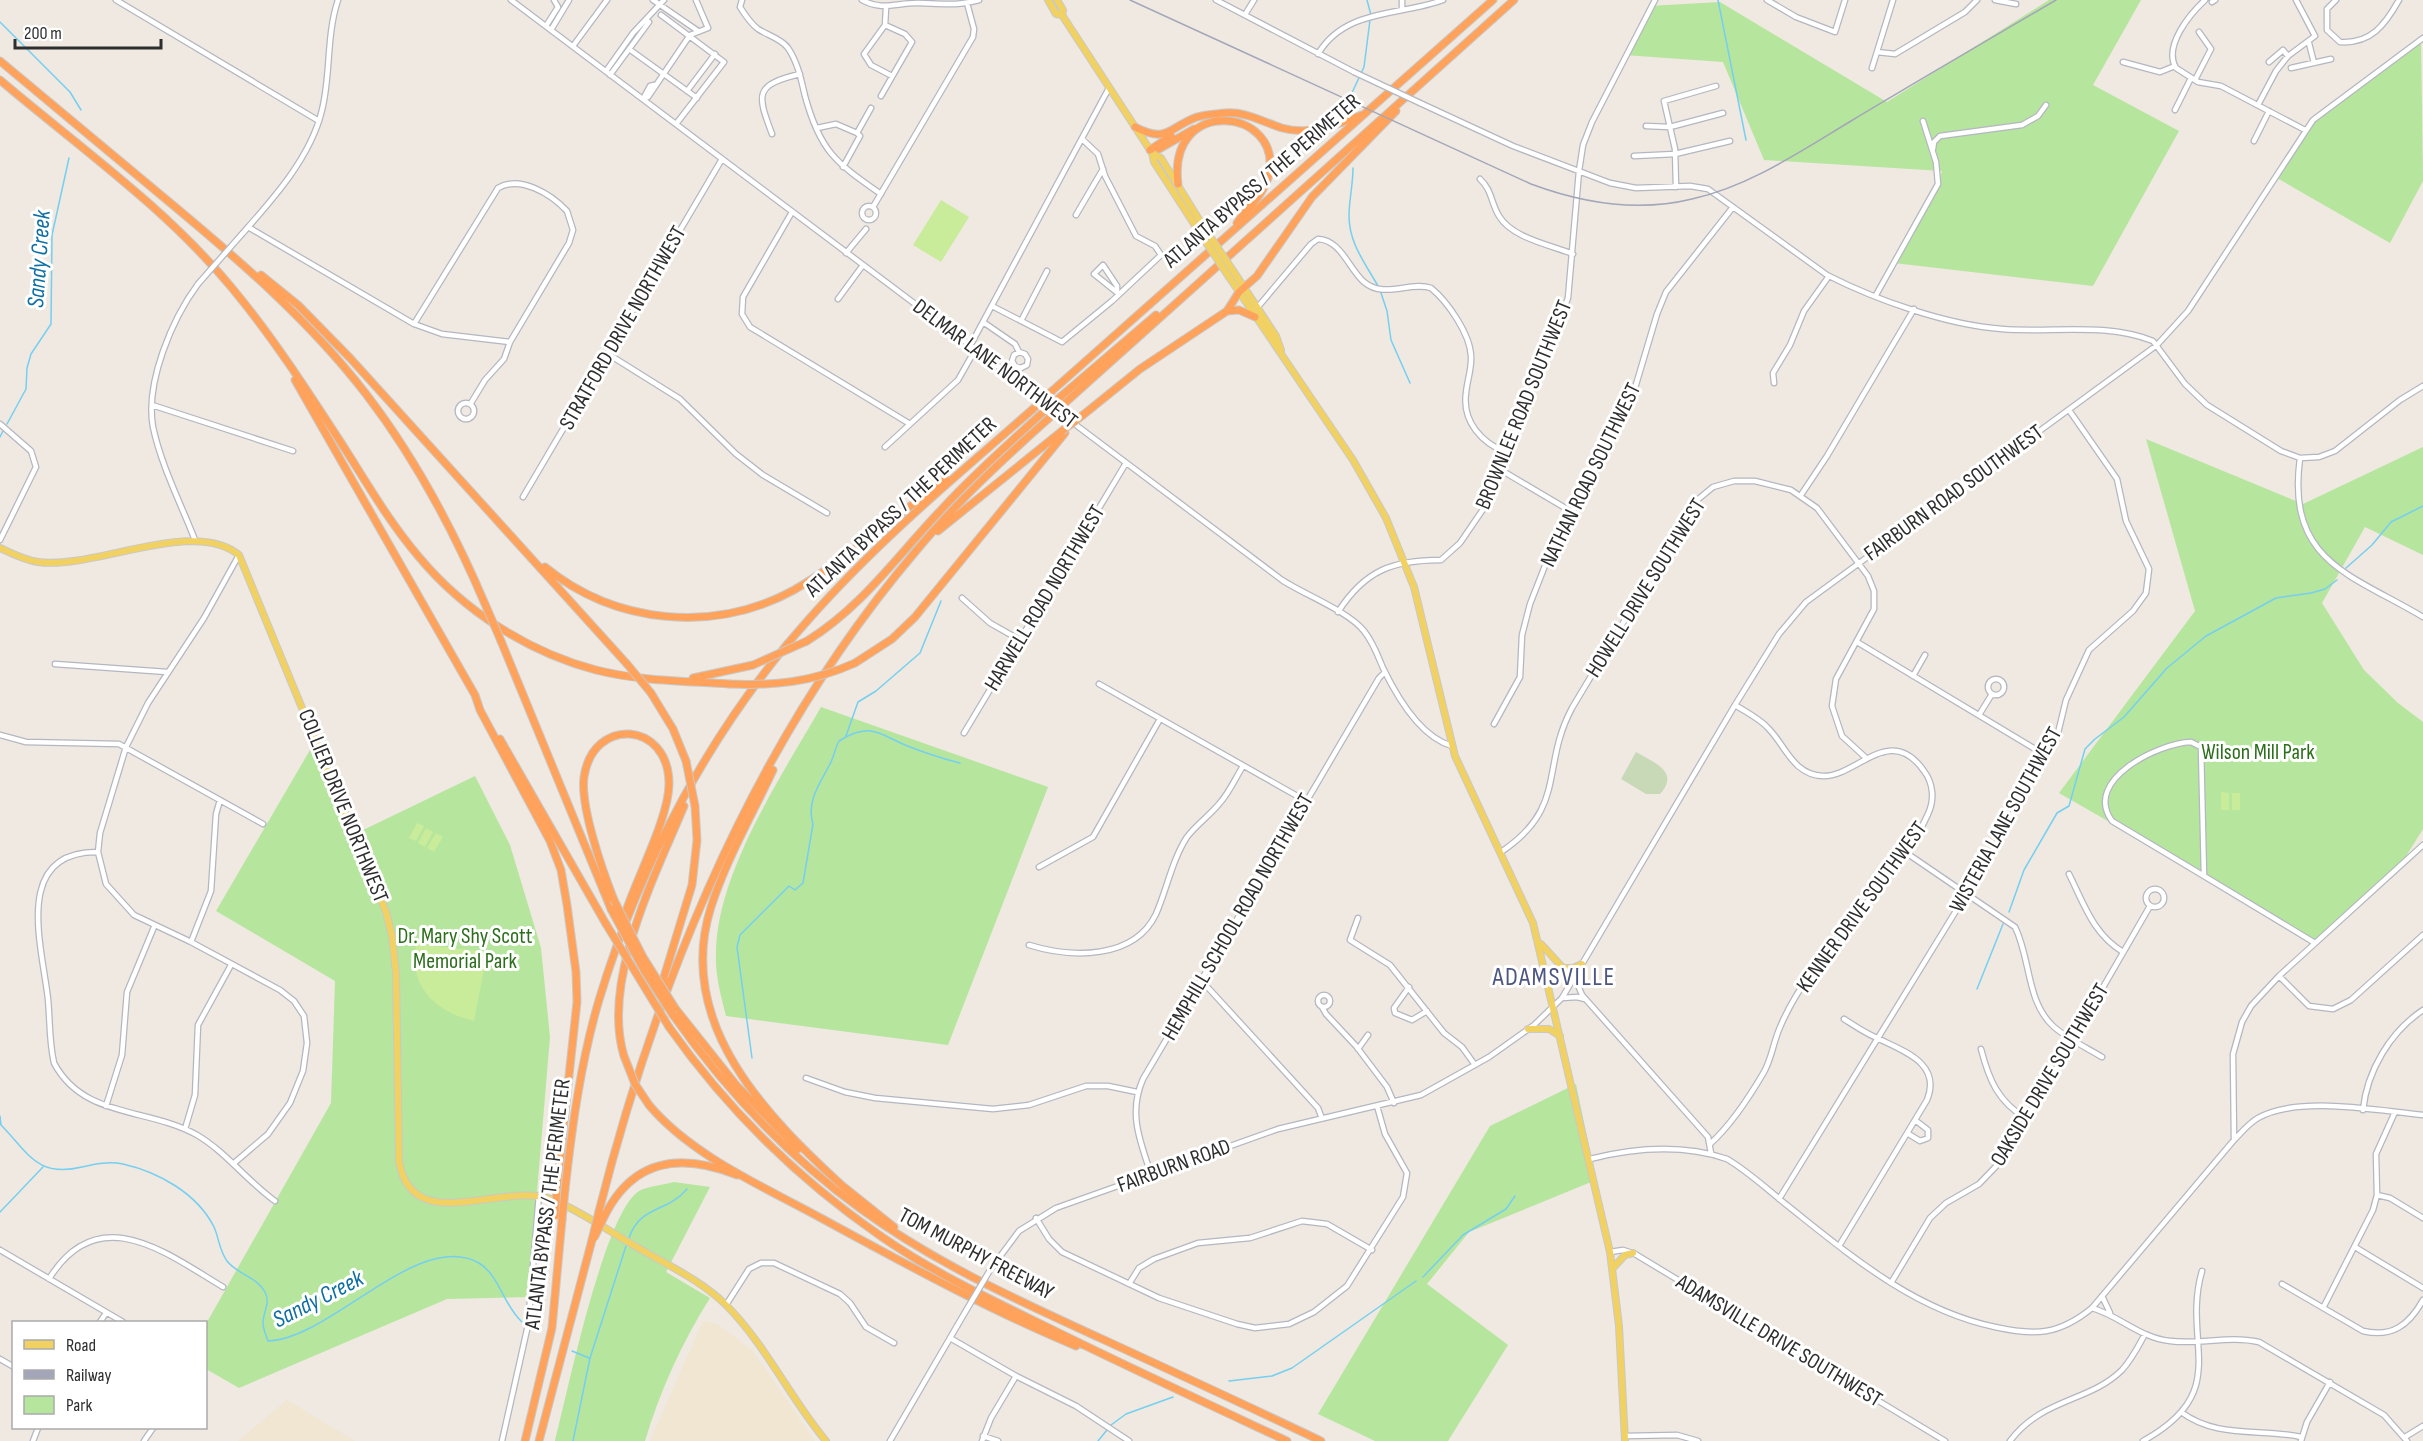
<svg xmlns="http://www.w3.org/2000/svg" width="2423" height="1441" viewBox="0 0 2423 1441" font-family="'Sofia Sans Condensed',sans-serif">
	<rect width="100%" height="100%" fill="#efe9e1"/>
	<path fill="#f0e6d1" d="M703,1321L717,1324L753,1351L815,1441H650Z
		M287,1400L355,1441H238Z"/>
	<path fill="#b6e59e" d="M2049,0H2141L2093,85L2179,131L2093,286L1894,263L1938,185L1942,171L1764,160L1723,62L1624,55L1649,6L1720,2L1887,102Z
		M2421,41L2423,181L2390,243L2277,178L2316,116L2367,76Z
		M2146,439L2303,504L2423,447V555L2365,527L2322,603L2364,670L2398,703L2423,722V829L2401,864L2314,945L2246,900L2059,793L2195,611Z
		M821,707L1048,787L948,1045L726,1016C721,996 715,975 716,953C717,872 781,777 821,707Z
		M317,738L357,833L475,776L510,845L541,948L550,1037L537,1192L534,1263L528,1297L447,1299L239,1388L206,1369V1324L331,1103L335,981L216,911Z
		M1576,1084L1596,1180L1469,1232L1427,1284L1508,1345L1448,1441H1375L1318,1414L1490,1126Z
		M674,1182L710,1187L666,1272L710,1298C682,1342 660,1391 645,1441H555C567,1395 604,1213 639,1191C648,1186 664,1185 674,1182Z"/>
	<path fill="#c8d9b8" d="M1636,752C1655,763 1680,772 1660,794H1646L1621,779Z"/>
	<path fill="#c9ec9a" d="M941,200L969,217L941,262L913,245Z
		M2221,792L2229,793V810H2221Z
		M2232,793H2240V810H2232Z
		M417,823L424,826L416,841L409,838Z
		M426,828L433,832L425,847L418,843Z
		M436,833L443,837L434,852L427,848Z
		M416,944L480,951L486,959L474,1021C436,1012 408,987 416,944Z"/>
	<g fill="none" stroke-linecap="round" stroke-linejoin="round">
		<path stroke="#75cff0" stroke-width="1.5" d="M1367,0L1371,15
			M1718,0L1746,140
			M0,22L70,92L81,110
			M1343,112L1364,67L1370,20
			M1353,168C1353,185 1349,200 1349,216C1349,243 1365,263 1378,286
			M1380,290L1387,311L1391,340L1410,383
			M7,424L26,389L27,368L31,354L51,324L52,235L69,158
			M0,437L3,431
			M2346,568L2372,545L2391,522L2423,506
			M846,736L858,702L876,691L920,653L941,601
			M2009,912L2024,870L2057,813L2069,806L2085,749L2095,739L2124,717L2167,668L2206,636L2276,598L2311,593L2325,589L2337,580
			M1977,989L2003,924
			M752,1058L737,947L740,935L789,886L795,890L803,883L813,824C806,802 820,783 830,764C834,757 835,748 839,741C872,720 881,736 910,747C926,753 943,759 960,763
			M0,1116L1,1125
			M0,1124C28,1152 36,1178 82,1167C95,1164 109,1161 123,1164C158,1172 197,1193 214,1227C219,1238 219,1250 227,1261C237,1274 257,1277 265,1292C271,1304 263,1311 263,1323C263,1329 266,1335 268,1341C331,1339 418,1229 479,1263C499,1275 504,1306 522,1322
			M0,1212L43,1167
			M629,1238C640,1205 667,1213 687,1189
			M1423,1277L1463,1235L1506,1209L1515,1196
			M572,1351L589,1358
			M1229,1381L1272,1376L1292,1368L1416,1281
			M1111,1425L1126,1414L1173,1397
			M573,1441L590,1358L626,1246
			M1098,1441L1107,1430"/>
		<defs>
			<path id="minor" d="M116,0L319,121
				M511,0L1282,580C1305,595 1348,611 1364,631C1373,642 1378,656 1383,668C1397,697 1420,737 1452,746
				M653,0L698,31
				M742,0L740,7C745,15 750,23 758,29C767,35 782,39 788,48C798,63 801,79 805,96C820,151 835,162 881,194
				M862,0C882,11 896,3 917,3C943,3 952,7 979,0
				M1216,0L1354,72
				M1767,0L1796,17L1835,32L1845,0
				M1995,0L2016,4
				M2205,0C2190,14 2163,46 2176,68L2198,82L2221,86L2305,130
				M2336,0L2327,9V30L2340,42C2371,44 2385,25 2399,0
				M2212,2L2215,0
				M1402,10V0
				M1246,13L1254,0
				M661,15L724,62L676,124
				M885,25L864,54L871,65L892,76
				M885,25L886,8
				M546,26L558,7L554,0
				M551,30L569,0
				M2309,43L2314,63
				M573,46L607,0
				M629,49L697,98
				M1877,52L1895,54L1965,12L1977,0
				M1318,54C1345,8 1401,16 1443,0
				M2123,62L2160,72L2175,66
				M2269,62L2283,50L2288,56
				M1872,68L1893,0
				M2291,68L2331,59
				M606,71L633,33L664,0
				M610,75L649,22
				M2195,80L2211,49L2199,32
				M687,91L715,54
				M881,96L912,42L905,34L885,25
				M643,99L648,97L690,35L708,28L696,0
				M643,99L650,86L654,85
				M1420,103L1513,146L1610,183L1636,188L1690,186L1708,189L1827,275C1876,300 1947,325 2002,329C2052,333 2105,322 2153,341L2185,384L2207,405L2281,451L2300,458L2319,457L2335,451L2400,400L2423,386
				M2258,105L2276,71L2288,56L2315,36L2296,0
				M2175,110L2191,78
				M1646,126L1670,127L1723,113
				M817,128L836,124L857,133
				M772,134C757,94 754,85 800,74
				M2254,141L2269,111
				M1933,149L1934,142L1940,136L2022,125L2038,116L2046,105
				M1634,156L1675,154L1730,141
				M843,167L860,136L857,133L871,108
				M1480,179C1492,190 1491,203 1499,216C1512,238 1550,245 1573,254
				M1676,187L1675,149L1664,101L1716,86
				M862 213a7 7 0 1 1 14 0a7 7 0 1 1-14 0Z
				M873,207L973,37L974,29L967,3
				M792,212L743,297L742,314L750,327L910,424
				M1076,215L1103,169
				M248,227L414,324L442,334L510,342
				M242,234C273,199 311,157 322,110C331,74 326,36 338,0
				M846,253L866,229
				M1117,291V286L1103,265L1094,274L1119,294
				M1876,295L1938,184L1936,162L1923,121
				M838,299L863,265
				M992,306L1062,342L1112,301L1161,255L1155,246L1136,236L1105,176L1098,154L1082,139
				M1257,308L1311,244L1318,239C1341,240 1349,269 1364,282C1384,299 1410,281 1431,288C1448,302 1470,334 1471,356C1472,368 1467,381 1466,393C1462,422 1482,443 1507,453
				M1021,321L1047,271
				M983,322L1015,344L1019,352L1025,354L1028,359L1027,365L1021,368L1015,366L1012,361L1014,355L1019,352
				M414,324L498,188C520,175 551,194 567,211L573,230L569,243L510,342L504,359L485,380L471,403
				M970,346L1109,88
				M608,354L680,399L736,454L763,475L827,513
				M1774,383L1773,373L1790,345L1804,311L1829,276
				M458 411a8 8 0 1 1 16 0a8 8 0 1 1-16 0Z
				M152,405L293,451
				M0,424L31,451L36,467L0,540
				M885,447L958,380L975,350
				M2300,458C2286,562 2351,574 2423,617
				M1501,470L1572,512
				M1801,495L1827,456L1914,309
				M523,497L722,159
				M195,540C181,504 161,465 153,427C145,383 172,319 198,284
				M962,598L990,623L1020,640
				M1338,612C1365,570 1393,560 1441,560L1460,543L1486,505L1568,298L1579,171L1583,145L1592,122L1655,0
				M1857,642L2045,755
				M55,664L167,672
				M1913,676L1925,655
				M1988 687a8 8 0 1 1 16 0a8 8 0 1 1-16 0Z
				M1099,684L1306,801
				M1979,715L1992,694
				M1494,724L1520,677L1522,635L1530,604L1548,558L1632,398L1657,314L1666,292L1733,207
				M964,733L1126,463
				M0,735L26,742L119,744L263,824
				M2191,742L2201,747L2204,876L2112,821C2082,780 2159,743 2191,742Z
				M98,852C12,851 42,946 48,999C50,1020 49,1041 54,1063C84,1119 147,1107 197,1135C226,1152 247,1181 275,1201
				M1501,852C1568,807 1540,768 1572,708L1696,501L1713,487L1734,481H1755L1791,490L1817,508L1868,576L1874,591V609L1836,679L1832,706L1842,736L1865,757
				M1905,852L2015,927C2031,959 2026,1002 2054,1027C2068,1039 2087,1048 2102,1057
				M1039,867L1093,837L1160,719
				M2069,874C2084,904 2093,934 2123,952
				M2204,876L2315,943
				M2146 898a9 9 0 1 1 18 0a9 9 0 1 1-18 0Z
				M1358,918L1350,940L1390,965L1444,1033L1462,1047L1475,1065
				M191,942L211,891L216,814L220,800
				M1029,945C1071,958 1134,960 1156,914C1167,889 1172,860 1187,837C1196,825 1209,816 1219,804C1229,793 1235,779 1243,766
				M1577,974V983L1582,995L1708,1137L1711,1153
				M2279,976L2309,1006L2333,1009L2351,1000L2423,935
				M1201,980L1318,1108L1321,1116
				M1409,987L1394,1008L1395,1013L1412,1020L1427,1011
				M1318 1001a6 6 0 1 1 12 0a6 6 0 1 1-12 0Z
				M1562,998L1577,997L1585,999
				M1322,1007L1326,1014L1356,1046L1387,1087L1394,1103
				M1358,1049L1368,1035
				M1981,1049C1989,1080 1998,1102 2027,1119
				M806,1078L845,1092L875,1098L993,1109L1029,1105L1086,1086H1108L1137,1092
				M106,1106L122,1055L127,992L154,927
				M2363,1110C2367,1071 2390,1032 2423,1010
				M185,1129L195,1095L198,1025L231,965
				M1907,1133L1920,1141L1928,1138V1130L1915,1120
				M2234,1140L2233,1054L2242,1022L2251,1006L2279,976L2423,845
				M1710,1144C1731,1125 1750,1096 1764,1072C1772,1058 1774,1039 1781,1025C1789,1006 1801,987 1813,970C1848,916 1902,874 1928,814C1935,799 1933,783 1924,771C1890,722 1857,777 1823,776C1793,775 1786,746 1768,728C1759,718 1746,712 1735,705
				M1590,1159C1634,1148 1683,1144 1727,1159C1749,1172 1768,1190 1788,1206C1851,1256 1914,1310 1995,1327C2035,1336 2059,1335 2092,1308L2234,1140C2242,1132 2249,1123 2258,1118C2299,1095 2378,1111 2423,1115
				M233,1164L268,1134L290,1103L303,1071L307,1043L304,1016L294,1001L280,990L191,942L134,915L106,884L98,852L100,833L126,747L148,703L204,618L239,555
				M1151,1174C1140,1141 1128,1113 1143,1079L1379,678L1385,672
				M2377,1195L2390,1198L2423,1218
				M1779,1199L1986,862L2058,733L2066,700L2089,650L2133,611L2146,593L2149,569L2126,521L2117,479L2069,410
				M1036,1218L1049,1239L1062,1252L1159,1298L1237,1324L1255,1328L1289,1324L1314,1312L1347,1286L1403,1197L1407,1173L1385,1134L1377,1106
				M1839,1246L1927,1100C1942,1063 1903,1051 1877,1038C1865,1033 1855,1026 1844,1019
				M2355,1247L2423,1288
				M0,1250L123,1322
				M1610,1252L1623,1250L1635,1254L1945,1441
				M990,1270L1019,1231L1056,1208L1278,1129L1421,1095L1489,1057L1534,1025L1562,998L1735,705L1779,634L1806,602L2157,345L2188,311L2313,120L2423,38
				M49,1279C98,1199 166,1253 223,1287
				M1891,1283L1930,1218L1946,1203L1979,1184L2005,1157L2150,906
				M1129,1284L1139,1268L1154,1259L1198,1243L1250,1238L1302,1221L1327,1224L1372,1250
				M2282,1284L2363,1331C2392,1338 2409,1325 2423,1300
				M2102,1296L2110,1313
				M726,1305L749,1269L761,1263H774L840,1294L850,1303L866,1327L894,1343
				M2092,1308C2120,1316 2140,1338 2170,1341C2200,1345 2229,1335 2259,1342L2384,1415L2407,1441
				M2323,1308L2373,1210L2377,1195L2376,1154L2395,1112
				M100,1322L106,1313
				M950,1338L1016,1376L1076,1406L1129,1441
				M0,1359L14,1367
				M2181,1412C2217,1439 2261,1428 2301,1437
				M983,1436L998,1441
				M1625,1436L1677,1435L1698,1441
				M2405,1437L2423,1426
				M33,1441L38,1428
				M144,1441L153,1428
				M502,1441L528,1325L539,1195
				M890,1441L957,1326
				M982,1441L991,1418L1016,1376
				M2010,1441C2042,1398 2090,1402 2122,1370C2132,1359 2138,1347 2145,1334
				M2143,1441C2234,1391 2181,1343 2202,1271
				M2301,1441L2307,1422L2330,1382"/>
			<path id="major" d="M1048,0L1056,14L1062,15L1152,153L1154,162L1200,233
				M1057,0L1063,10L1062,15
				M1152,153L1161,158L1205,229
				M1234,272L1276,336L1281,350
				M1229,277L1353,460L1386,518L1414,587L1455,756L1533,923L1610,1252L1619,1326L1625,1441
				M0,548C13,554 24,560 38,562C94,570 194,517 239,555L386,912L392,936L396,973L399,1161C412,1240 505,1178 556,1201C583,1213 609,1231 635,1246C665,1264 701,1280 726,1305C766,1345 790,1398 826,1441
				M1541,944L1563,968H1573L1582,964
				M1528,1029H1549L1560,1036
				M1613,1268L1625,1255L1633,1253"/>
			<path id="highway" d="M0,61C56,108 112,154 168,201C239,260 309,320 366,394C416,459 453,529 485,604
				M0,80C79,147 166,208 232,288C271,335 305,387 338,438C364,478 388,521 419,557C464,611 528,652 596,670C639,681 685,681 729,684
				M1135,127C1168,144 1169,127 1197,117C1206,114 1216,114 1225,113C1245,111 1263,122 1282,128C1311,136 1335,125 1362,115
				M1159,149L1194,129
				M1150,150L1171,136
				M1178,184C1167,95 1282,108 1269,173C1266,193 1248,207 1237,223
				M261,275L298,305L350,358L627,664
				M1227,311L1239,310L1255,317
				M295,380L475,695L480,710L550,841L561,870L567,905L576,972L577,1002L557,1186
				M1052,391L1493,0
				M1059,398L1156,315
				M1065,403L1514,0
				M1083,415L1140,369L1227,311L1239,292L1257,276L1312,197L1396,111
				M938,531L1062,431
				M545,567C615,624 714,634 794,590C848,559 895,515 946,480
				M501,641L611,909
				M807,641C862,607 897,556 941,510C972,476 1006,446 1040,415
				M855,663L892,639L915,617L1065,433
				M693,678L753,665
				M651,693L673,729L686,761
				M500,739L606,924
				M773,770C752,815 726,860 711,907C674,1024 767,1117 846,1189
				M614,900C603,872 580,807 584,777C593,716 669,721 669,784C669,818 635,881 624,917
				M664,990V977L692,885L697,840L695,806
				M675,1008L737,1086L798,1149
				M673,1015C725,1089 788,1156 861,1209C935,1263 1017,1300 1100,1338C1174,1372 1248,1406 1321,1441
				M669,1027C727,1109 799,1180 882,1237C934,1273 992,1300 1049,1328C1128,1367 1208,1404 1287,1441
				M624,1056C601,981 655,876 684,806
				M649,1105C691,1155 762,1186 819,1217C904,1263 987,1309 1076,1346
				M844,1187L894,1227
				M565,1190C572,1126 581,1061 599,1000C641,861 712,727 809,619C877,542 956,476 1033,409
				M599,1211C659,974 756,739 916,551C956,503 1001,461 1047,420
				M605,1215C634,1158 682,1153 737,1175
				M525,1441L552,1328L562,1220
				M539,1441L592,1240"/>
		</defs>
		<use href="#minor" stroke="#b4b7c1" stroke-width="7"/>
		<use href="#major" stroke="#c9c9c9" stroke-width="8"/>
		<use href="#highway" stroke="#c9c9c9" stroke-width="9"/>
		<use href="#minor" stroke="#fff" stroke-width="4.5"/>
		<use href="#major" stroke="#f2d163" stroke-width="6"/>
		<use href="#highway" stroke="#ffa35c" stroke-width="7"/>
		<path stroke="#a3a6b8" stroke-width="1.5" d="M1130,0L1531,184C1582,203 1639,212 1692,199C1750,186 1801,151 1851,121C1919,80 1988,40 2056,0"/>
		<defs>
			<path id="minor-bridge" d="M1354,72L1420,103
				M198,284L242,234
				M957,1326L990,1270"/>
			<path id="major-bridge" d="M1205,229L1234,272
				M1200,233L1229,277"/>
			<path id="highway-bridge" d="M1033,409L1052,391
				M1040,415L1059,398
				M1047,420L1065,403
				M1062,431L1083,415
				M485,604L501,641
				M627,664L651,693
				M753,665L807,641
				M729,684C774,686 813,682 855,663
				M686,761L695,806
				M614,900L643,957L675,1008
				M611,909L644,970L673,1015
				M606,924L669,1027
				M624,1056L635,1084L649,1105
				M555,1216L557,1186
				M562,1220L565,1190
				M594,1238L605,1215
				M592,1240L599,1211"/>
		</defs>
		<use href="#minor-bridge" stroke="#b4b7c1" stroke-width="7" stroke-linecap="butt"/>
		<use href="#major-bridge" stroke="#c9c9c9" stroke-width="8" stroke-linecap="butt"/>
		<use href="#highway-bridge" stroke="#c9c9c9" stroke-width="9" stroke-linecap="butt"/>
		<use href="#minor-bridge" stroke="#fff" stroke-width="4.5"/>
		<use href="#major-bridge" stroke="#f2d163" stroke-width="6"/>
		<use href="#highway-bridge" stroke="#ffa35c" stroke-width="7"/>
	</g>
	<g text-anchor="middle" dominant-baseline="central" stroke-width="6" stroke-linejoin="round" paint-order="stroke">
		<g font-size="22" fill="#2e2e2e" stroke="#fff">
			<text transform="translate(1262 181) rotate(-41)">ATLANTA BYPASS / THE PERIMETER</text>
			<text transform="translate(623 328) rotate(-60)">STRATFORD DRIVE NORTHWEST</text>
			<text transform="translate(995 364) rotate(37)">DELMAR LANE NORTHWEST</text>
			<text transform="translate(1524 405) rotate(-68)">BROWNLEE ROAD SOUTHWEST</text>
			<text transform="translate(1591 475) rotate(-64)">NATHAN ROAD SOUTHWEST</text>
			<text transform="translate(1954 493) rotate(-36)">FAIRBURN ROAD SOUTHWEST</text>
			<text transform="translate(901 507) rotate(-43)">ATLANTA BYPASS / THE PERIMETER</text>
			<text transform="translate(1646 588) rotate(-58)">HOWELL DRIVE SOUTHWEST</text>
			<text transform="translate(1045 598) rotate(-59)">HARWELL ROAD NORTHWEST</text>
			<text transform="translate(343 806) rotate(68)">COLLIER DRIVE NORTHWEST</text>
			<text transform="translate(2006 820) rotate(-61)">WISTERIA LANE SOUTHWEST</text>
			<text transform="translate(1862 907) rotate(-54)">KENNER DRIVE SOUTHWEST</text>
			<text transform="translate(1238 917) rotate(-60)">HEMPHILL SCHOOL ROAD NORTHWEST</text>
			<text transform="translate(2050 1075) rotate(-59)">OAKSIDE DRIVE SOUTHWEST</text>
			<text transform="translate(1174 1166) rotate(-20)">FAIRBURN ROAD</text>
			<text transform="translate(548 1204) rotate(-83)">ATLANTA BYPASS / THE PERIMETER</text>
			<text transform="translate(976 1254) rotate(28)">TOM MURPHY FREEWAY</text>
			<text transform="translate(1779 1341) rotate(31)">ADAMSVILLE DRIVE SOUTHWEST</text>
		</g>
		<g font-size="22" fill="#2c6e1b" stroke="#fff">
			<text x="2258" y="752">Wilson Mill Park</text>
			<text x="465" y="936">Dr. Mary Shy Scott<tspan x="465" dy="25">Memorial Park</tspan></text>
		</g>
		<g font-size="24" font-style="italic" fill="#0d6fa3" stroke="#fff">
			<text transform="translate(39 259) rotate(-86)">Sandy Creek</text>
			<text transform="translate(318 1299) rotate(-27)">Sandy Creek</text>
		</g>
		<g font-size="26" letter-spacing="1.5" fill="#4d5680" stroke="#fff">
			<text x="1554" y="977">ADAMSVILLE</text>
		</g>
	</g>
	<rect x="12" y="1321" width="195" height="108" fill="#ffffff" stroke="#ababab" stroke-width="1.5"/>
	<rect x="24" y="1340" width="30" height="9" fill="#f2d163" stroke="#ababab" stroke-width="1.5"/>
	<text x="66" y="1351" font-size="18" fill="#2e2e2e">Road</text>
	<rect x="24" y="1370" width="30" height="9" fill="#a3a6b8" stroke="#ababab" stroke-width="1.5"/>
	<text x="66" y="1381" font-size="18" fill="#2e2e2e">Railway</text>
	<rect x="24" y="1396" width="30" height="18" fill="#b6e59e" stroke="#ababab" stroke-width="1.5"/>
	<text x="66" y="1411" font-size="18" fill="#2e2e2e">Park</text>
	<path d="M15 39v9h146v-9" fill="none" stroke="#2e2e2e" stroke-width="3"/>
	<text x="24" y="39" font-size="18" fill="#2e2e2e" stroke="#ffffff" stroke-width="4.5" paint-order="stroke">200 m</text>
</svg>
